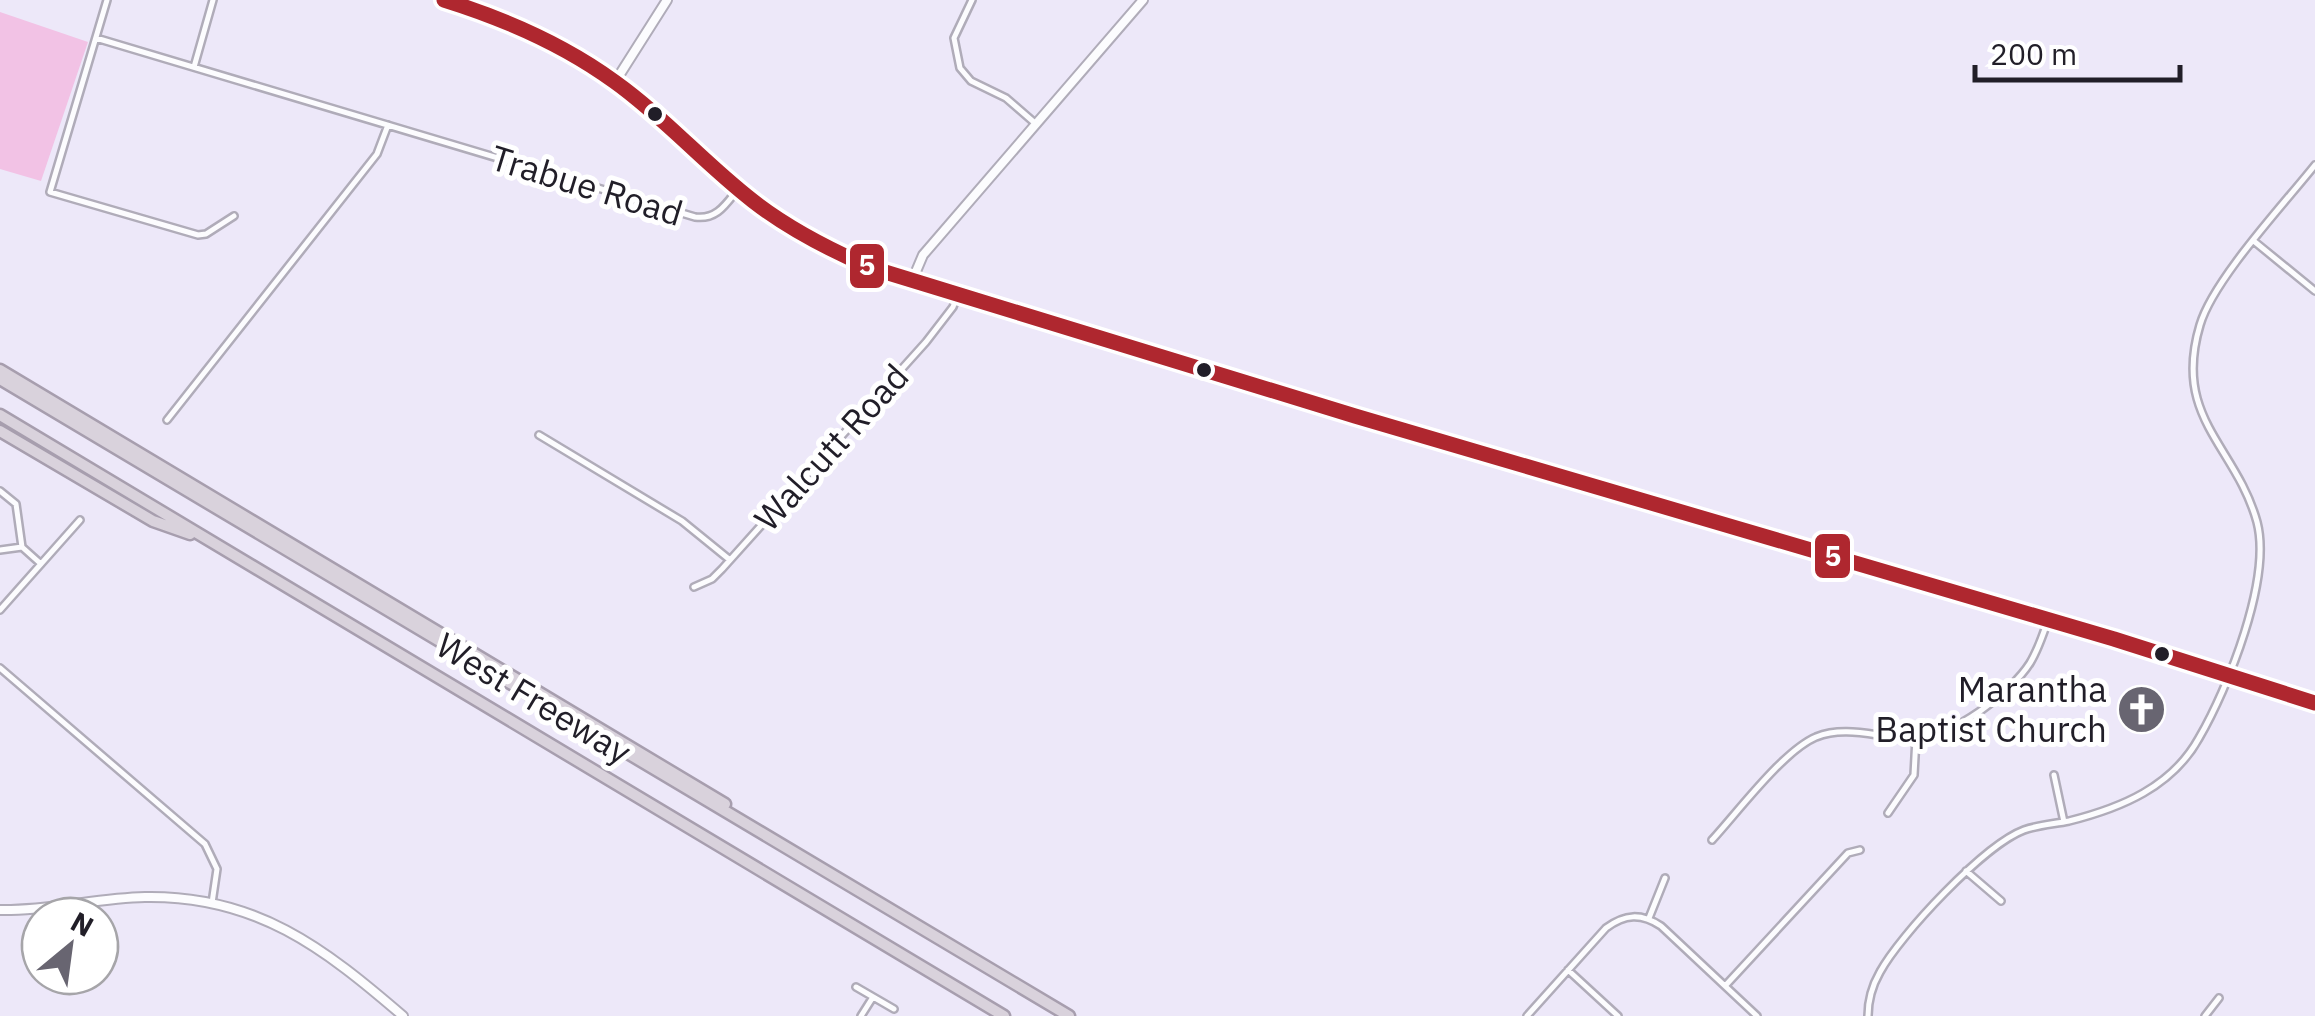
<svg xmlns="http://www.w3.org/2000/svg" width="2315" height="1016" viewBox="0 0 2315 1016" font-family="'IBM Plex Sans',sans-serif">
	<rect width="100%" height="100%" fill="#ede8f9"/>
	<path fill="#f2c2e5" d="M0,12L88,42L41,181L0,169Z"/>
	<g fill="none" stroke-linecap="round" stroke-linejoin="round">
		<defs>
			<path id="minor" d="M107,0L50,192L198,235L206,234L234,216
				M972,0L954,38L960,68L971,81L1006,98L1036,124
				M96,38L695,217C717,220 726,204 738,189
				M194,67L213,0
				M2255,242L2315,291
				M167,420L377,154L388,125
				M539,435L682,521L730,560
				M0,491L16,504L22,547L41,564
				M0,550L22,547
				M694,587L712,579L722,569L926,342L953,307L957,296
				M0,610L80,520
				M0,668L205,844L217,869L212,903
				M2054,775L2064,822
				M1888,813L1914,775L1916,738
				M1712,840C1737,813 1783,751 1816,737C1849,724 1883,740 1916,738C1953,737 2011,693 2030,663C2038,650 2043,635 2048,620
				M1966,871L2001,901
				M1649,918L1665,878
				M1568,970L1618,1016
				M1725,986L1848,853L1860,850
				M856,987L894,1009
				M861,1016L873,997
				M1527,1016L1606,928C1625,914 1641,913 1661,926L1757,1016
				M1868,1016C1868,1000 1872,986 1880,972C1900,935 1984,845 2024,830C2038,825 2054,824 2069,821C2121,808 2172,787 2199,738C2228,688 2272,579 2257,522C2236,446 2172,418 2200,325C2213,280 2284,204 2315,165
				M2205,1016L2219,998"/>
			<path id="tertiary" d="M615,82L667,0
				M912,281L923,255L1143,0"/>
			<path id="secondary" d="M444,0C508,19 564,44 617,83C665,119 705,163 751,200C788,229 829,250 872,268L1355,416L2114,639L2315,703
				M0,910C49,911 97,898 145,897C256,895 324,948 403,1016"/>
			<path id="motorway" d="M0,370L725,804
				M0,379L1069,1016
				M0,415L1004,1016
				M0,431L153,521L190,534"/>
		</defs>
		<use href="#minor" stroke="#b0acb9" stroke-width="10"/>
		<use href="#tertiary" stroke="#b0acb9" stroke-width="12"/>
		<use href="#secondary" stroke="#b0acb9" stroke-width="12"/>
		<use href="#motorway" stroke="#a79eae" stroke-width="15"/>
		<use href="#minor" stroke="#fcfcfe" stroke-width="5"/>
		<use href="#tertiary" stroke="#fcfcfe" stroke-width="8"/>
		<use href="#secondary" stroke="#fcfcfe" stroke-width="8"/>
		<use href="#motorway" stroke="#d9d2dc" stroke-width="10"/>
		<defs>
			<path id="bus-1" d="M444,0C505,19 563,44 615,82C664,117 705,164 753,201C789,229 830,250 872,268L1355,416L2114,639L2315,703"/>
		</defs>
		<use href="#bus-1" stroke="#fff" stroke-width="22"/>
		<use href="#bus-1" stroke="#af272f" stroke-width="15"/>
	</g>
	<defs>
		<symbol id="church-disc" viewBox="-11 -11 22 22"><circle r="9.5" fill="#686571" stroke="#fff"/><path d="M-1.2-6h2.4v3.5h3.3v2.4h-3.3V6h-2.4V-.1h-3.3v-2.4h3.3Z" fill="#fff"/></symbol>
	</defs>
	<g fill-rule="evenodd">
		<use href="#church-disc" x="2114" y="682" width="55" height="55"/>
	</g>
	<g fill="#211e28" stroke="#fff" stroke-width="4">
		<circle cx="655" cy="114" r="9"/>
		<circle cx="1204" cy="370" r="9"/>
		<circle cx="2162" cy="654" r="9"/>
	</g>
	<g text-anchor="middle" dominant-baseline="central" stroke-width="10" stroke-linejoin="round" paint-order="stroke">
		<g font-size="35" fill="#211e28" stroke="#fff">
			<text transform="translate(587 185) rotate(17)">Trabue Road</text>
			<text transform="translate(831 447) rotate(-48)">Walcutt Road</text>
			<text transform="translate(534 698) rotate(31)">West Freeway</text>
		</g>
		<g font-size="35" fill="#211e28" stroke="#fff" text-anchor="end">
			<text x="2107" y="689">Marantha<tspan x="2107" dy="40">Baptist Church</tspan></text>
		</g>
	</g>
	<g stroke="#fff" stroke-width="4">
		<rect x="848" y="242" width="38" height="48" rx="10" fill="#af272f"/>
		<rect x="1813" y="532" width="39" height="48" rx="10" fill="#af272f"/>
	</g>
	<g font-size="28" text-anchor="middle" font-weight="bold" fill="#fff">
		<text x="867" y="275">5</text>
		<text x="1833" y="566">5</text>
	</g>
	<g transform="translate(70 946) rotate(29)"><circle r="48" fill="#ffffff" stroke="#a6a5a9" stroke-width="2.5"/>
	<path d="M0-8L18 38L0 25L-18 38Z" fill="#686571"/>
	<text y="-15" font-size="28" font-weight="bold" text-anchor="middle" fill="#211e28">N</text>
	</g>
	<path d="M1975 65v15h205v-15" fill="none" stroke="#211e28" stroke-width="5"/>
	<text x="1990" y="65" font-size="30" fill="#211e28" stroke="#ffffff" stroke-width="8" paint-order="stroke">200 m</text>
</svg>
